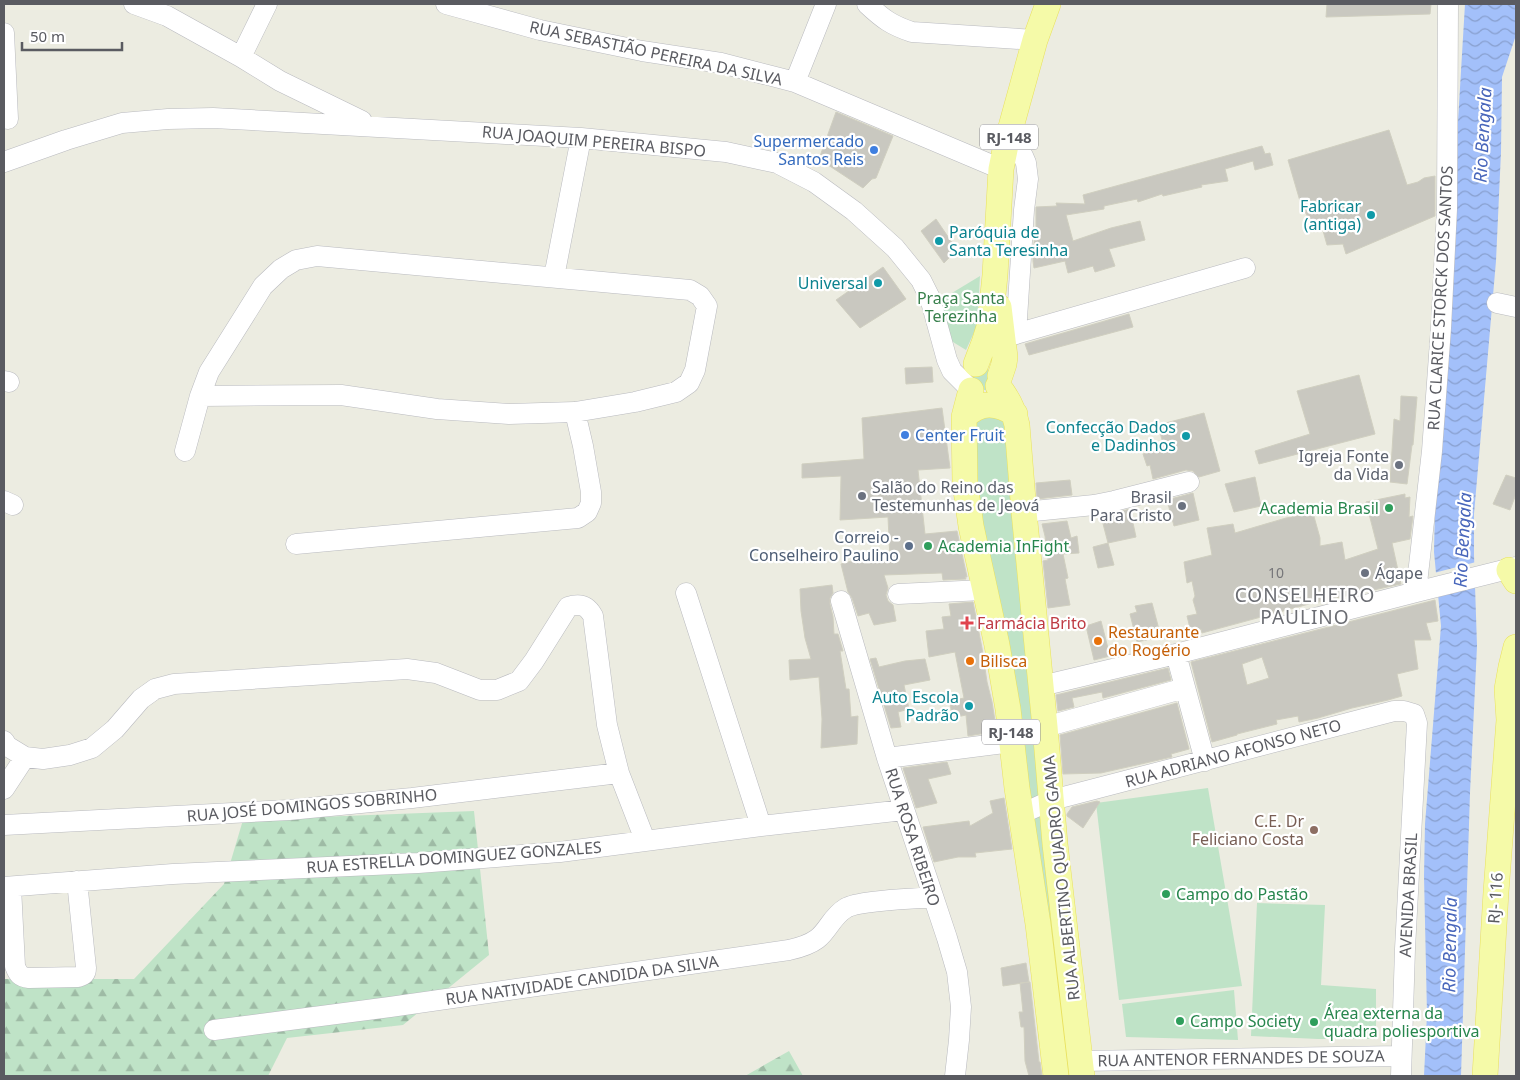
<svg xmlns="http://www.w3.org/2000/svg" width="1520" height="1080" viewBox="0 0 1520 1080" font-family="'Noto Sans',sans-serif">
	<defs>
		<pattern id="forest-firs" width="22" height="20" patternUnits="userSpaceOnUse" patternTransform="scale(1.25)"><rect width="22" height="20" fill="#bfe3c7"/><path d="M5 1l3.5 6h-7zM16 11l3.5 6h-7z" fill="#9ebba5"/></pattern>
		<pattern id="water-waves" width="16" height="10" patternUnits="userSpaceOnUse" patternTransform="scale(1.25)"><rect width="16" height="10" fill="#a3c0fa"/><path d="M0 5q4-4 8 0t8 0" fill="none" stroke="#889fce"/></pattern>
	</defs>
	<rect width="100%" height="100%" fill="#ecece1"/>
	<path fill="#bfe3c7" d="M980,276L977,326L966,350L948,339L942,299Z
		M986,369L989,370L987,390H980L973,379L974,375Z
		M1006,411L1077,1076H1063L990,583L968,415Z
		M1208,788L1242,986L1119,1000L1096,803Z
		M1257,903L1325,905L1321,985L1376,989V1039H1318L1251,1036Z
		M1234,990L1238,1040L1126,1037L1122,1004Z"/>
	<path fill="url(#forest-firs)" d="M474,811L489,955L403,1025L287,1038L268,1076H4V979H134L224,884L243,820Z
		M789,1051L803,1076H745Z"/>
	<path fill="url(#water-waves)" d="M1465,4H1516V35L1502,77L1501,152L1496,261L1474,514V555L1477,646L1470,793L1461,1076H1424L1427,1014L1424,876L1425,824L1441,626L1434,552L1435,507Z"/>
	<path fill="#ecece1" d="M1476,562L1477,583L1436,592L1434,573Z"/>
	<path fill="#c9c8c0" stroke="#d0cfc0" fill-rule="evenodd" d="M1327,4H1431L1430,14L1326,17Z
		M836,112L893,136L876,178L872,179L863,188L819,159Z
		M1389,130L1407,185L1418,182L1424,178L1435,176V216L1346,254L1343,244L1327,245L1320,220L1310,222L1303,207L1302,208L1288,160Z
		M1262,146L1265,154L1270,153L1273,165L1255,170L1253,161L1225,169L1228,181L1201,185L1202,187L1163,196L1162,194L1138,202L1137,199L1104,206V209L1066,215L1073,241L1111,228L1140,221L1145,240L1109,249L1115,266L1095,272L1093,266L1068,273L1065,261L1034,268L1033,261V252H1036L1034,245L1035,231H1036V207L1057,206L1056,203L1085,204L1083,195Z
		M936,219L957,250L944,263L921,231Z
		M883,267L906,299L860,328L836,300Z
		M1129,314L1133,327L1029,355L1025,344Z
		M932,367L933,382L906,384L905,368Z
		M1359,375L1375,434L1259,464L1255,451L1310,434L1297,391Z
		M1401,396L1417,397L1413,445H1412L1407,484L1390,482L1394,419L1400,421Z
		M942,408L950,468L918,470L925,534L957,531L967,577H965L966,579L943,580L942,573L884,575L888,588L886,595L888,601L893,605L896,621L874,625L869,613L858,616L852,598L848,592L841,564L855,560L890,559L888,517L840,520L841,476L802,478V464L864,459L862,418Z
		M1204,413L1220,471L1199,477L1193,471L1186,470L1153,479L1150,465L1147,466L1143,454L1164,447L1158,425Z
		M1506,475L1516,478V494L1510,510L1493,504Z
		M1255,477L1261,506L1234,512L1225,484Z
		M1070,480L1072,495L1037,499L1036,483Z
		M1193,493L1199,520L1174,526L1167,500Z
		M1405,494V498L1410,497L1409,517L1413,516L1410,539L1392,543L1401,584L1309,604L1202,633L1201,629L1191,632L1187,616L1197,614L1193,600L1195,596L1192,581L1187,583L1184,562L1212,555L1207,528L1233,524L1235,533L1286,518L1313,513L1320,538V546L1342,542L1345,560L1378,549L1366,502Z
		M1130,509L1136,537L1108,543L1101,516Z
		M1067,521L1071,538L1077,536L1079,553L1063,554L1068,578L1065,579L1070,605L1048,608L1043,561L1048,560L1045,536L1042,524Z
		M1108,543L1114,565L1098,568L1093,547Z
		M832,585L833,593L830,598V604L833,617L834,634H838L843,651H840L846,689H849L851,717L858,716L857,744L821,748L822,719L819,677L790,680L789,660L811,659L805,638L801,611L800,589Z
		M1435,600L1438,621L1426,623L1431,640H1414L1418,669L1397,674L1402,696L1388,700L1352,708L1318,718L1299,722L1298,716L1276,720L1277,724L1237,734V735L1212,742L1191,662ZM1262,657L1269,678L1247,685L1242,664Z
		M973,602L982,648L987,682L992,702L996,727L985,730L986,733L968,736L966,715L952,718L950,701L964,698L955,652L929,657L926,631L944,629L942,617L951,616L949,604Z
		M1152,603L1161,637L1137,642L1130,614L1137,612L1135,606Z
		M1101,621L1110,656L1094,660L1086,626Z
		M876,658L879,667L905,661L925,659L930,680L904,685L909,709L898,712L901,727L891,728L870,659Z
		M1168,668L1171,680L1103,698L1102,692L1072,698L1074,707L1058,711L1056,695Z
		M1177,703L1189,749L1171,754L1172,757L1101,773L1063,774L1060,735Z
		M947,762L951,774L928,779L937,803L916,808L903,768Z
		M1004,798L1012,849L975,853L976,857H958L934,862L923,827L969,821L970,826L993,813L990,801Z
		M1097,801L1100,802L1083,828L1067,816V814L1072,807Z
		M1026,963L1029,982L1003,986L1001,968Z
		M1030,982L1039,1062H1040L1042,1076H1029L1025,1061L1024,1027H1021L1019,1012H1023L1020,983Z"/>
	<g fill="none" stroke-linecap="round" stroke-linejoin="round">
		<defs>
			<path id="minor" d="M134,4L167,16L241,57L280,81L362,121
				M446,4L540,30L642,51L721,63L795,82L1001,169
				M867,4C883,19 891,25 912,32L1035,40
				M4,33L8,119
				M241,57L267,4
				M795,82L826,4
				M4,162L66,140L122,123L168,119L213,118L581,138L726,152L777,163L814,182L854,211L895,248L921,280L930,298L947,360L952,371L968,387
				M554,277L581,138
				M1497,303L1516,307
				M1016,334L1245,268
				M1005,337L1016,334L1024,210L1028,179L1026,163L1023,156L1006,145
				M4,381L9,382
				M185,451L200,396L209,372L263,286L281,269L296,260L317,256L690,290L700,296L707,306L695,370L689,383L676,392L635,402L575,412L509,414L437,409L341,395L200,396
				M4,501L13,505
				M1024,512L1094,505L1114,501L1189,482
				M296,544L578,518L587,512L591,503V492L583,446L575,412
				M1416,592L1432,451L1441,328L1447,209L1448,4
				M686,593L761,826
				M898,594L984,590
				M841,601L887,758L947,938L957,972L961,1007L959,1040L955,1076
				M1176,654L1205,761
				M1041,686L1176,654L1416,592L1516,567
				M1045,727L1185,688
				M4,741L7,746L25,757L43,759L70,755L92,748L115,729L141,699L155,689L174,684L407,669L436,673L480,690H497L519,681L534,661L568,607C580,603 587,605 593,616L607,725L619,773L645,840
				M887,758L1012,742
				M4,789L25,757
				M1021,814L1052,800L1394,711H1404L1414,714L1417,723L1405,949L1401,1076
				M4,825L289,810L412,798L619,773
				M4,887L173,874L418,863L560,852L761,826L904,810
				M11,887L15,966C18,974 20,977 29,978L78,977C84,975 86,974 86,968L77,881
				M214,1030L390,1007L789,950C798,948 809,945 817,939C828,931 832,916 846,908C859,900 915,899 933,897
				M1080,1061L1401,1056"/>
			<path id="major" d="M999,307L1005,357L1004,364L1000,376
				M976,364L984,343L990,324L995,275L1001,169L1006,145L1035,40L1048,4
				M998,386C1008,398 1014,411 1017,425L1024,512L1045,727L1055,844L1082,1076
				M971,390L964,417L965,483L971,526L997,645L1008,709L1017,788L1038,924L1056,1076
				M964,417C980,401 997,402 1015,414
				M1509,570L1516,581
				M1485,1076L1496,892L1509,720L1507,689L1511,667L1516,647"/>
		</defs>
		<use href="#minor" stroke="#b9babf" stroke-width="21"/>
		<use href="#major" stroke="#e9e15d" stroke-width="26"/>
		<use href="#minor" stroke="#fff" stroke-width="20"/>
		<use href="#major" stroke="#f5faa8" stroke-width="25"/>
	</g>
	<g fill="#3f7fe0" stroke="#fff" stroke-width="2">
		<circle cx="874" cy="150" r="5"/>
		<circle cx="905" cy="435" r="5"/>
	</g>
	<g fill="#0f9aa8" stroke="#fff" stroke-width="2">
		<circle cx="1371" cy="215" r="5"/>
		<circle cx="939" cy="241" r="5"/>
		<circle cx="878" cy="283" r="5"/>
		<circle cx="1186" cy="436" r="5"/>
		<circle cx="969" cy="706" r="5"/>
	</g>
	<g fill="#6b7280" stroke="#fff" stroke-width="2">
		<circle cx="1399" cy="465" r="5"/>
		<circle cx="862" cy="496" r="5"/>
		<circle cx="1182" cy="506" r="5"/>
		<circle cx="1365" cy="573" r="5"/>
	</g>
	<g fill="#2e9e5b" stroke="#fff" stroke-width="2">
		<circle cx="1389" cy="508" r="5"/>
		<circle cx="928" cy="546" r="5"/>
		<circle cx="1166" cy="894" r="5"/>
		<circle cx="1180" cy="1021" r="5"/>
		<circle cx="1314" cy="1022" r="5"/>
	</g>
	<circle fill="#5c6f8a" stroke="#fff" stroke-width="2" cx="909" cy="546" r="5"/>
	<path fill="#e0444e" stroke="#fff" stroke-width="2" d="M964.5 615.5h5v5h5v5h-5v5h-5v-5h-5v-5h5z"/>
	<g fill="#e8710a" stroke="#fff" stroke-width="2">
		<circle cx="1098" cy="641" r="5"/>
		<circle cx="970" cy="661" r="5"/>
	</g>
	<circle fill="#8d6e63" stroke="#fff" stroke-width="2" cx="1314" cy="830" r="5"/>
	<g text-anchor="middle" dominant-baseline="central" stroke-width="4.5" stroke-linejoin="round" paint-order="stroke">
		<g font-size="14" fill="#767679">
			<text x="1276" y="572">10</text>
		</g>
		<g fill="#fff" stroke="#8c8c90" stroke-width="1">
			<rect x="980" y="124.5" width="58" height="25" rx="4"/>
			<rect x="982" y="719.5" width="58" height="25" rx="4"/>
		</g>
		<g font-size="15" font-weight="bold" fill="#5a5b61">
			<text x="1009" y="137">RJ-148</text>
			<text x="1011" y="732">RJ-148</text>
		</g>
		<g font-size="16" fill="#5a5b61" stroke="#fff">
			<text transform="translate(656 53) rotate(12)">RUA SEBASTIÃO PEREIRA DA SILVA</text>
			<text transform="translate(594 141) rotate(5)">RUA JOAQUIM PEREIRA BISPO</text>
			<text transform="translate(1440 298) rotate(-87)">RUA CLARICE STORCK DOS SANTOS</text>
			<text transform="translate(1233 753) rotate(-15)">RUA ADRIANO AFONSO NETO</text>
			<text transform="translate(312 805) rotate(-5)">RUA JOSÉ DOMINGOS SOBRINHO</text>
			<text transform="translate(913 837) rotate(72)">RUA ROSA RIBEIRO</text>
			<text transform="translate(454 857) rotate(-4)">RUA ESTRELLA DOMINGUEZ GONZALES</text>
			<text transform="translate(1061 878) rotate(-96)">RUA ALBERTINO QUADRO GAMA</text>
			<text transform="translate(1408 895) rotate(-87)">AVENIDA BRASIL</text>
			<text transform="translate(1495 898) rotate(-86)">RJ- 116</text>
			<text transform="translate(582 980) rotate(-8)">RUA NATIVIDADE CANDIDA DA SILVA</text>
			<text transform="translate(1241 1058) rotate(-1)">RUA ANTENOR FERNANDES DE SOUZA</text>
		</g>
		<g font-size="16" fill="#366cbe" stroke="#fff" text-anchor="end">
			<text x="864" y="141">Supermercado<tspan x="864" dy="18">Santos Reis</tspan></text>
			<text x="915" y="435" text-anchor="start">Center Fruit</text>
		</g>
		<g font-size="16" fill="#0d838f" stroke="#fff" text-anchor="end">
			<text x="1361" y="206">Fabricar<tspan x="1361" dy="18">(antiga)</tspan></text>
			<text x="949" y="232" text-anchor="start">Paróquia de<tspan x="949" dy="18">Santa Teresinha</tspan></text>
			<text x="868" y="283">Universal</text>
			<text x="1176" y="427">Confecção Dados<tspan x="1176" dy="18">e Dadinhos</tspan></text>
			<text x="959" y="697">Auto Escola<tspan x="959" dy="18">Padrão</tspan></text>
		</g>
		<g font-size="16" fill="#39814d" stroke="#fff">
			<text x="961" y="298">Praça Santa<tspan x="961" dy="18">Terezinha</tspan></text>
		</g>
		<g font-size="16" fill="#5b616d" stroke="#fff" text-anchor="end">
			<text x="1389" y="456">Igreja Fonte<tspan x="1389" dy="18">da Vida</tspan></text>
			<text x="872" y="487" text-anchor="start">Salão do Reino das<tspan x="872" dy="18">Testemunhas de Jeová</tspan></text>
			<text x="1172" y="497">Brasil<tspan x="1172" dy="18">Para Cristo</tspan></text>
			<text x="1375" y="573" text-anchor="start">Ágape</text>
		</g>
		<g font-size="16" fill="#27864d" stroke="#fff" text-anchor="start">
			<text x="1379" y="508" text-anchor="end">Academia Brasil</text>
			<text x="938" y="546">Academia InFight</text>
			<text x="1176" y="894">Campo do Pastão</text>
			<text x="1324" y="1013">Área externa da<tspan x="1324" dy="18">quadra poliesportiva</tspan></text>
			<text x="1190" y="1021">Campo Society</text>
		</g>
		<g font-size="16" fill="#4e5e75" stroke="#fff" text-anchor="end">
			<text x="899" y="537">Correio -<tspan x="899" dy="18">Conselheiro Paulino</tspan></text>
		</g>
		<g font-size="16" fill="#be3a42" stroke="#fff" text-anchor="start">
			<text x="977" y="623">Farmácia Brito</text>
		</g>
		<g font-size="16" fill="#c56008" stroke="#fff" text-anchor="start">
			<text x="1108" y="632">Restaurante<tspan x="1108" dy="18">do Rogério</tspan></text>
			<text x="980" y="661">Bilisca</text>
		</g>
		<g font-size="16" fill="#785e54" stroke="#fff" text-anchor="end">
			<text x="1304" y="821">C.E. Dr<tspan x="1304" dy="18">Feliciano Costa</tspan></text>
		</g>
		<g font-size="18" font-style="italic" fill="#4866bb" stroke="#fff">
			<text transform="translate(1482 135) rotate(-87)">Rio Bengala</text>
			<text transform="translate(1462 540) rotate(-87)">Rio Bengala</text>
			<text transform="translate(1449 945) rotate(-89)">Rio Bengala</text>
		</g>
		<g font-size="19" letter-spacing="1" fill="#6b6d73" stroke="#fff">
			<text x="1305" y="595">CONSELHEIRO<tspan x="1305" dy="22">PAULINO</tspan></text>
		</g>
	</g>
	<rect width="1520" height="1080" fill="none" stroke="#5a5b61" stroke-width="10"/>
	<path d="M22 42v8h100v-8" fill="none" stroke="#5a5b61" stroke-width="2.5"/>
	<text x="30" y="42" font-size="15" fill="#5a5b61" stroke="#ffffff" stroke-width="4" paint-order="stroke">50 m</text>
</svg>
